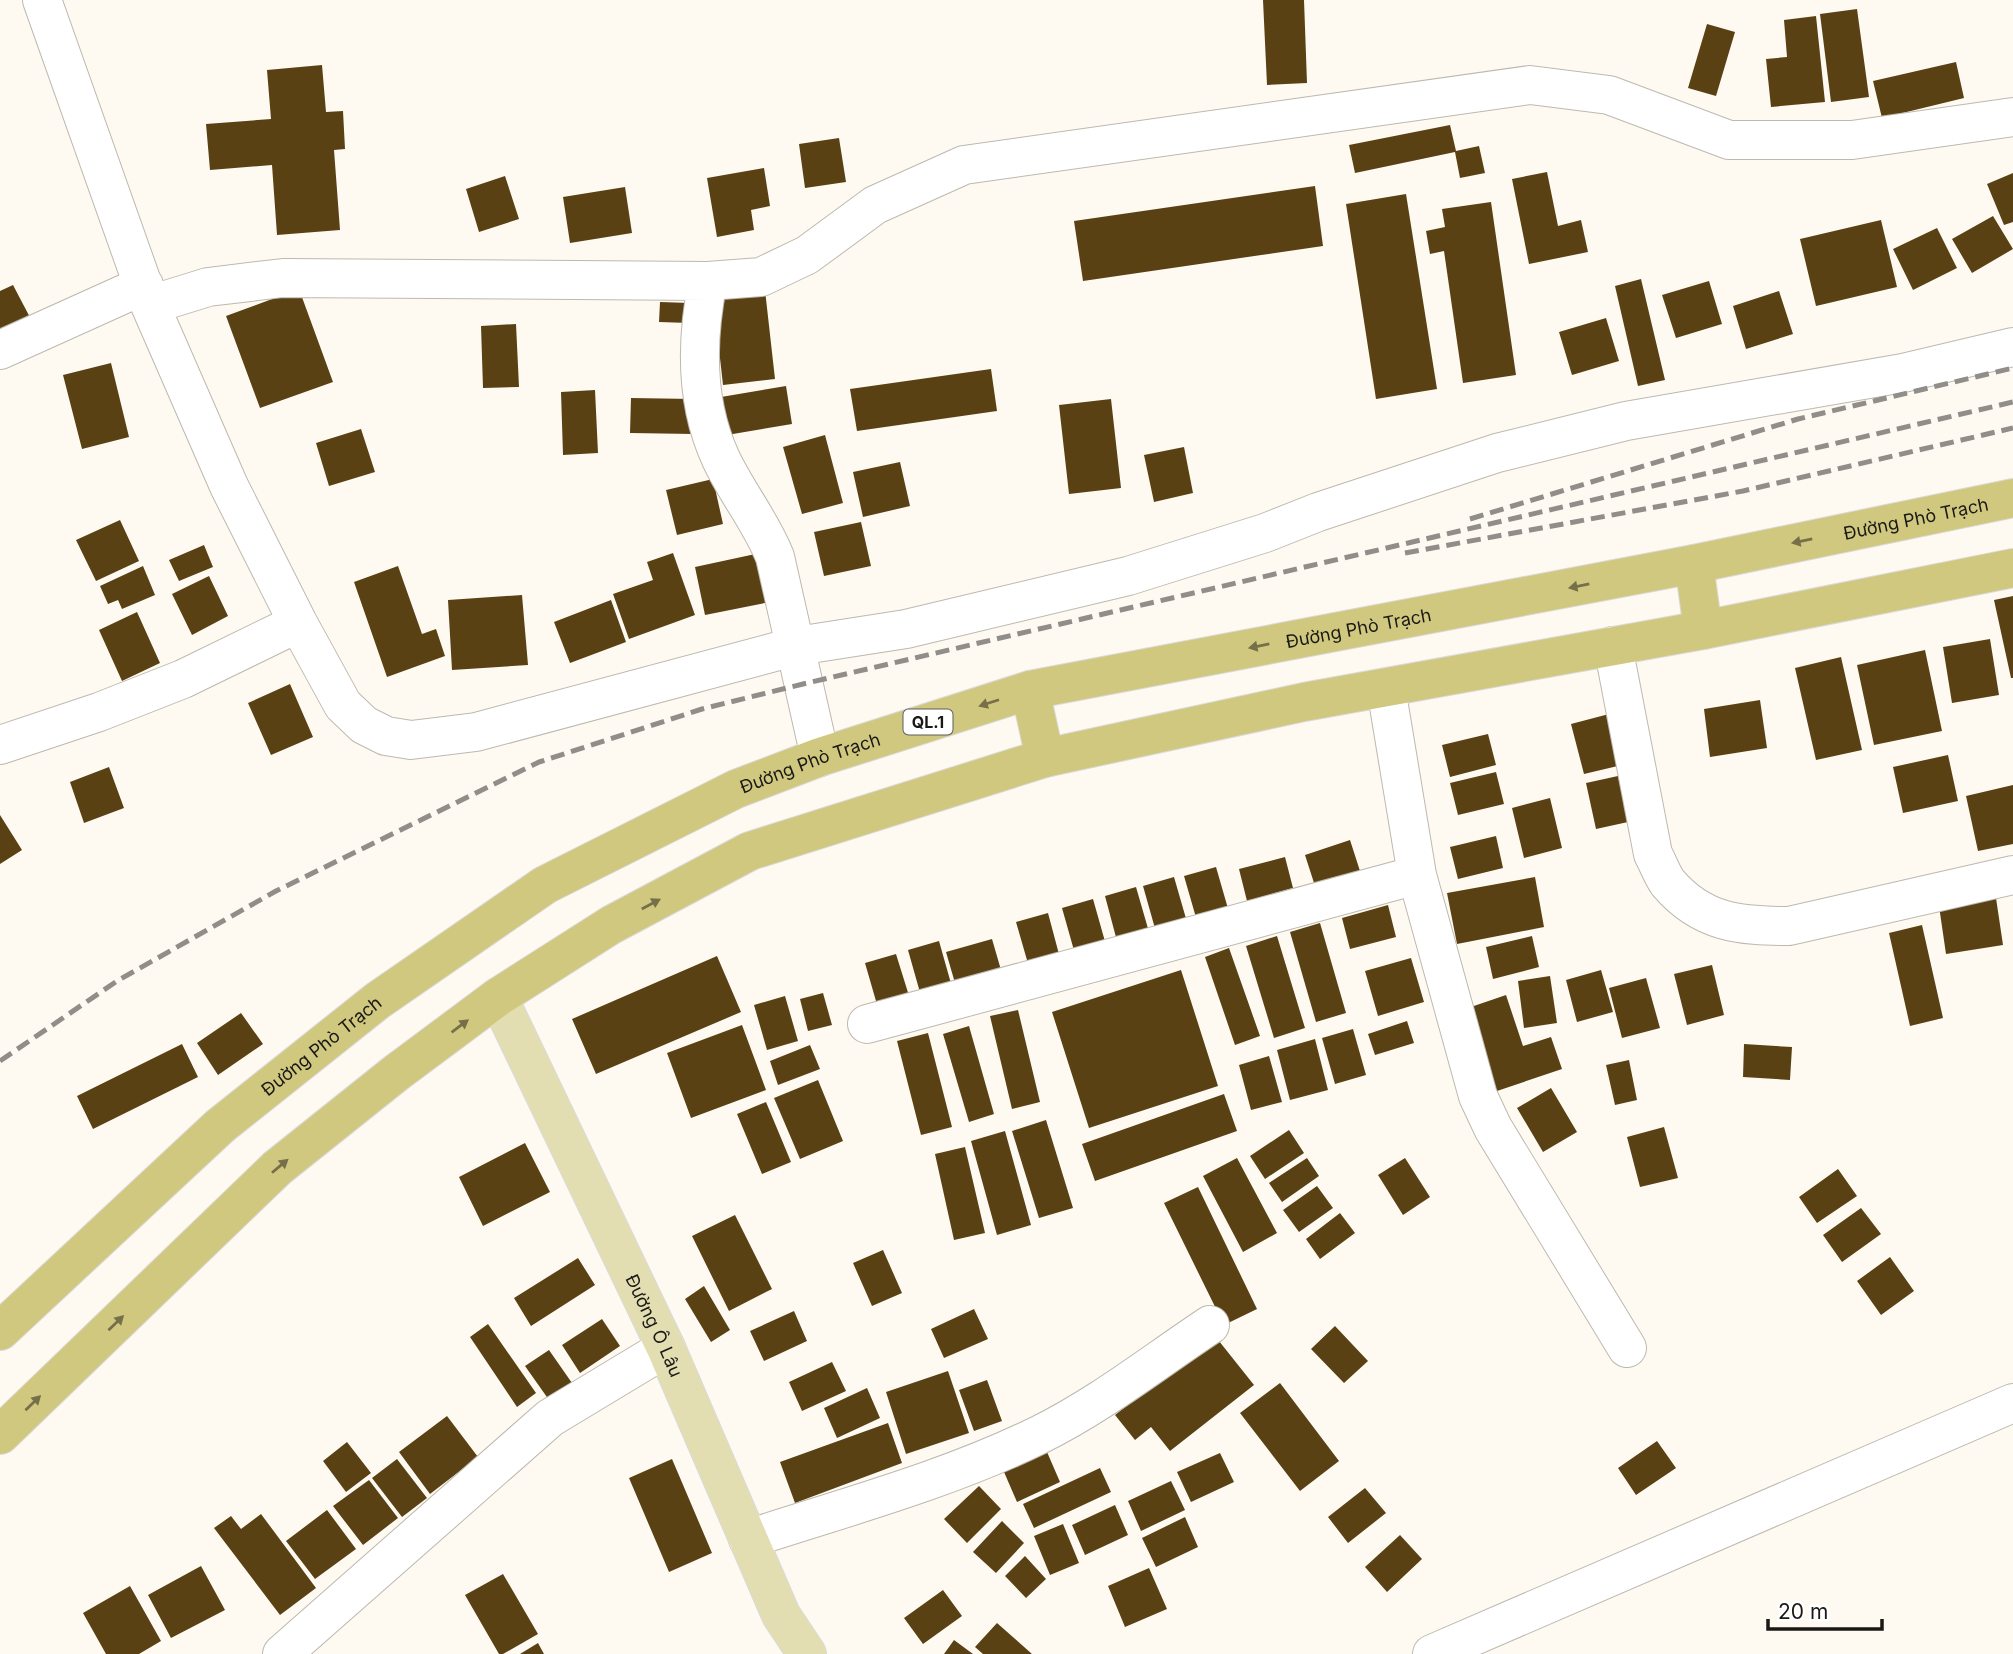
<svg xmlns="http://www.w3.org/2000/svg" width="2013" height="1654" viewBox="0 0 2013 1654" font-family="Inter,sans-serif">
	<rect width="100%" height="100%" fill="#fefaf2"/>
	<path fill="#594114" d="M1263,0H1304L1307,83L1267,85Z
		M1857,9L1869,97L1831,102L1820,14Z
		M1816,16L1825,102L1771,107L1766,59L1787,57L1784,20Z
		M1707,24L1735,32L1716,96L1688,88Z
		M1956,62L1964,98L1882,118L1873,81Z
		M322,65L326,112L343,111L345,149L334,150L340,230L277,235L272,165L210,170L206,124L271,119L267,70Z
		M1450,125L1456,151L1479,146L1485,173L1460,178L1455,152L1355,173L1349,145Z
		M839,138L846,182L805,188L799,144Z
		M764,168L770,206L751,210L754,230L717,237L707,178Z
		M1547,172L1558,226L1581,220L1588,252L1529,264L1512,179Z
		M2013,173V222L2004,225L1987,184Z
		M505,176L519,219L479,232L466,189Z
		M1315,186L1323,246L1083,281L1074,221Z
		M625,187L632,233L570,243L563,197Z
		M1406,194L1437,389L1376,399L1346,204Z
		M1491,202L1516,375L1463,383L1444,251L1430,254L1426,231L1445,227L1442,209Z
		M1993,216L2013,249L1972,273L1952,239Z
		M1881,220L1897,287L1816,306L1800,239Z
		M1937,228L1957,268L1913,290L1893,249Z
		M1641,279L1665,380L1638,386L1615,286Z
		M1709,281L1722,324L1676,338L1662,295Z
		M13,285L34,325L0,342V291Z
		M299,289L333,382L260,408L226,316Z
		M765,290L775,379L723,385L713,296Z
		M1779,291L1793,334L1746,349L1733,306Z
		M660,302L690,303L689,323L659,322Z
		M1606,318L1619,361L1572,375L1559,332Z
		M516,324L519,387L483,388L481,326Z
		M111,363L129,437L82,449L63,375Z
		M991,369L997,411L857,431L850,389Z
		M786,386L792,424L727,435L721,397Z
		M595,390L598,453L563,455L561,392Z
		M631,398L694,399L693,434L630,433Z
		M1111,399L1121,488L1069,494L1059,405Z
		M361,429L375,472L329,486L316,443Z
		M825,435L843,503L802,514L783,447Z
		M1184,447L1193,493L1154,502L1144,455Z
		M900,462L910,506L863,517L853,472Z
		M713,479L723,524L677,535L666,490Z
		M120,520L139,561L96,581L76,540Z
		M861,522L871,566L824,576L814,532Z
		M204,545L213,567L179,581L169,560Z
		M673,553L695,615L629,639L613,594L653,580L647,562Z
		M760,553L770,602L705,615L695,567Z
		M143,566L155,595L122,609L118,600L108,604L100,586Z
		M398,566L422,634L436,629L445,656L387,677L354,582Z
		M209,576L228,616L192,635L172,594Z
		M522,595L528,665L452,670L448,600Z
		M2013,596V678H2011L1994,600Z
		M611,600L626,642L570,663L554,622Z
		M137,612L160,663L122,681L99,630Z
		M1990,639L1999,695L1952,703L1943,647Z
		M1925,650L1942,731L1874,745L1857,665Z
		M1841,657L1862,750L1816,760L1795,668Z
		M290,684L313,737L271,755L248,703Z
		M1760,700L1767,748L1710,757L1704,709Z
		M1609,714L1622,765L1584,774L1571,724Z
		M1488,734L1496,765L1450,777L1442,745Z
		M1948,755L1958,801L1903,813L1893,767Z
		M109,767L124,808L84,823L70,782Z
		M1496,772L1504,804L1458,815L1450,783Z
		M1618,776L1628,822L1596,829L1586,783Z
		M2013,785V844L1978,851L1966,796Z
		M1550,798L1562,848L1524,858L1512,808Z
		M0,815L22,850L0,864Z
		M1496,836L1503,868L1458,879L1450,847Z
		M1350,840L1360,871L1315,886L1305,855Z
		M1285,857L1293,888L1247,901L1239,869Z
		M1216,867L1229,912L1197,921L1184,876Z
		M1174,877L1187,922L1156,932L1143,886Z
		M1535,877L1544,927L1457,944L1447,893Z
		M1136,887L1149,932L1117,941L1105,896Z
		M1996,898L2003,945L1946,954L1939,906Z
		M1093,899L1106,945L1075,954L1062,908Z
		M1388,905L1396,937L1350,949L1342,918Z
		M1048,913L1060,958L1029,967L1016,922Z
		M1320,923L1346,1013L1316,1022L1290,932Z
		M1922,925L1943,1018L1910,1026L1889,933Z
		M1277,936L1305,1028L1274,1038L1246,946Z
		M1532,936L1539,967L1493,979L1486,947Z
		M992,939L1001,970L955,983L946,952Z
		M939,941L952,987L921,996L908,950Z
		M1229,948L1260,1036L1235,1045L1205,957Z
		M896,954L910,999L878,1008L865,963Z
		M717,956L741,1012L596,1074L572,1019Z
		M1411,958L1424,1002L1378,1016L1365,971Z
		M1712,965L1724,1015L1687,1025L1674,974Z
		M1181,970L1218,1086L1089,1128L1052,1012Z
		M1601,970L1613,1012L1577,1022L1566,980Z
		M1550,976L1557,1023L1524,1028L1518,981Z
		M1646,978L1660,1028L1622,1038L1609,988Z
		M823,993L832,1025L808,1031L800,999Z
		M1506,995L1523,1046L1551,1037L1562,1069L1497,1091L1468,1008Z
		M785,996L798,1041L767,1050L754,1005Z
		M1018,1010L1040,1102L1012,1109L990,1016Z
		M241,1013L263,1044L218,1075L197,1043Z
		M1407,1021L1414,1043L1375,1055L1368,1034Z
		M742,1025L766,1090L691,1118L667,1053Z
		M969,1026L994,1114L969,1122L943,1034Z
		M1353,1029L1366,1075L1335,1084L1322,1038Z
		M928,1033L952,1127L921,1135L897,1041Z
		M1315,1039L1328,1090L1290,1100L1277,1050Z
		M182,1044L198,1077L93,1129L77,1096Z
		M1744,1044L1792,1047L1790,1080L1743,1077Z
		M810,1045L820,1069L778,1085L770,1061Z
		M1269,1056L1282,1102L1251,1110L1239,1065Z
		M1629,1060L1637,1100L1615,1105L1606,1065Z
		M818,1080L843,1141L800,1159L774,1098Z
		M1551,1088L1577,1132L1543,1152L1517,1108Z
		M1224,1094L1237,1131L1095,1181L1082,1144Z
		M766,1102L791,1162L762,1174L737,1114Z
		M1046,1120L1073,1208L1039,1218L1012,1131Z
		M1664,1127L1678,1178L1640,1187L1627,1137Z
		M1289,1130L1304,1153L1265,1179L1250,1156Z
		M1005,1131L1031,1225L997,1235L971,1141Z
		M525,1143L550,1192L483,1226L459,1177Z
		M965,1147L985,1233L954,1240L935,1154Z
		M1237,1158L1277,1233L1243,1252L1203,1176Z
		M1307,1158L1319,1176L1282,1202L1269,1183Z
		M1405,1158L1430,1197L1403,1215L1378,1175Z
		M1838,1169L1857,1196L1817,1223L1799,1197Z
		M1317,1186L1333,1208L1299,1232L1283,1210Z
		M1198,1187L1257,1309L1224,1325L1164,1203Z
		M1861,1208L1881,1234L1842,1262L1823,1235Z
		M1340,1213L1355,1233L1320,1259L1306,1239Z
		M735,1215L772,1289L729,1311L692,1236Z
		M883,1250L902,1293L872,1306L853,1263Z
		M1890,1257L1914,1291L1881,1315L1857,1281Z
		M578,1258L595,1285L531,1326L514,1298Z
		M704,1286L730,1330L711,1342L685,1299Z
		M974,1309L988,1339L944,1358L931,1329Z
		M794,1311L807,1341L764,1361L750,1331Z
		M602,1319L620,1346L580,1373L562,1345Z
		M488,1324L536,1393L517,1407L470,1337Z
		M1335,1326L1368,1361L1344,1383L1311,1349Z
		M1215,1336L1254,1385L1170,1451L1151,1427L1135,1440L1115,1415Z
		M549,1350L572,1383L549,1400L525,1366Z
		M832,1362L846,1391L802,1411L789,1382Z
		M948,1371L969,1433L906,1454L886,1392Z
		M987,1380L1002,1421L974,1431L959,1390Z
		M1280,1383L1339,1461L1300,1491L1240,1413Z
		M867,1388L880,1418L837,1438L824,1408Z
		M447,1416L478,1457L430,1494L399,1452Z
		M888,1423L902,1463L795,1503L780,1462Z
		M1657,1441L1676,1468L1636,1495L1618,1468Z
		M347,1442L371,1473L346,1492L323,1461Z
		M1047,1452L1060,1482L1017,1502L1004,1472Z
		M1220,1453L1234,1482L1191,1502L1177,1472Z
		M397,1459L427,1498L402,1517L372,1478Z
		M672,1459L712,1553L669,1572L629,1478Z
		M1100,1468L1111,1492L1034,1528L1023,1504Z
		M369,1480L398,1518L363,1545L333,1506Z
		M1171,1481L1185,1510L1141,1531L1128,1501Z
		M979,1486L1001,1509L967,1543L944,1519Z
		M1365,1488L1386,1513L1348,1543L1328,1517Z
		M1115,1505L1128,1535L1085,1555L1072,1525Z
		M327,1510L356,1549L315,1579L286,1541Z
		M261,1514L316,1588L280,1615L214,1528L231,1516L241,1529Z
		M1185,1517L1198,1547L1156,1567L1142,1538Z
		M1002,1521L1024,1543L996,1573L973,1552Z
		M1063,1524L1079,1563L1050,1575L1034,1536Z
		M1400,1535L1422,1559L1387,1592L1365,1567Z
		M1025,1556L1046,1579L1026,1598L1005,1576Z
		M201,1566L225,1610L171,1638L148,1595Z
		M1149,1568L1167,1609L1125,1627L1108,1586Z
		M503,1574L538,1634L503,1654H499L465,1595Z
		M130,1586L161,1641L139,1654H106L83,1613Z
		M943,1590L962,1616L923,1644L904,1618Z
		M997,1623L1032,1654H983L975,1647Z
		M954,1640L973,1654H944Z
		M538,1643L544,1654H520Z"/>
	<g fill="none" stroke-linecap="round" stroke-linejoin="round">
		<defs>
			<path id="minor" d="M42,0L150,305L229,486L298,623L343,705L364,725L386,736L411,740L476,732L797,646L906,629L1128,576L1265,533L1318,512L1497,453L1626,421L1903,373L2013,347
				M708,281C696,340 695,403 721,459C737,493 761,522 775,557L820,757
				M150,305L208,287L283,278L708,281L761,277L807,255L875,205L964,165L1530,85L1609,95L1729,140H1852L2013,117
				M0,350L144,285
				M1613,646L1653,854C1658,863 1662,875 1668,883C1702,923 1740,926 1789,926L2013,875
				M1386,688L1417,875L1478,1096L1493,1128L1627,1348
				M0,745L99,712L183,679L298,623
				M867,1024L1417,875
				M748,1539C846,1507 947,1480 1039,1435C1100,1405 1154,1362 1210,1325
				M282,1654L550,1418L666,1348
				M1432,1654L2013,1403"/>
			<g id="major">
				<path id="s1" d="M498,997L666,1348L781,1615L807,1654"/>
			</g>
			<g id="highway">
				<path d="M1694,564L1703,630"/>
				<path d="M1030,690L1045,758"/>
				<path id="s2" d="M0,1331L220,1126L377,1001L545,885L736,789L820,757L1030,690L1694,564L2013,498"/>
				<path d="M0,1435L277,1168L396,1073L498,997L611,925L750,851L1045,758L1304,702L1703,630L2013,568"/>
			</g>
		</defs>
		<use href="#minor" stroke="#bdb9af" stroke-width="40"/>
		<use href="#major" stroke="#dadada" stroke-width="40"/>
		<use href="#highway" stroke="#dadada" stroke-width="40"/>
		<use href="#minor" stroke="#fff" stroke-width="38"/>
		<use href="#major" stroke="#e3deb2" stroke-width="38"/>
		<use href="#highway" stroke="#d1c87f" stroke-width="38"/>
		<path stroke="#918e89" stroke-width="5" stroke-dasharray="14 7" stroke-linecap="butt" d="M1470,519L1798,419L2013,368
			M1405,553L1743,491L2013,428
			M0,1061L117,981L276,891L539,762L702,709L803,684L2013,402"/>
	</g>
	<defs><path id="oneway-solid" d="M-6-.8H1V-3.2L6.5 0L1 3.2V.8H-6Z" transform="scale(1.75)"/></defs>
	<g fill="#76704a">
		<use href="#oneway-solid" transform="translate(1802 541) rotate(168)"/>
		<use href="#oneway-solid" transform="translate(1579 586) rotate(169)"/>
		<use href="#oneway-solid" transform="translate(1259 646) rotate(169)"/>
		<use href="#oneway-solid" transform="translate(989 703) rotate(162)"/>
		<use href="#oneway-solid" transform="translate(651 904) rotate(-28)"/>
		<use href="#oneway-solid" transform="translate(460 1026) rotate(-37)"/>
		<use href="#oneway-solid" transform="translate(280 1166) rotate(-40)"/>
		<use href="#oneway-solid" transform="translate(116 1323) rotate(-44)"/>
		<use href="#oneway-solid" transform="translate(33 1403) rotate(-44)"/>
	</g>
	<g text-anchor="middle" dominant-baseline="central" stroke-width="7" stroke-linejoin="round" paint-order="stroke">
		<rect fill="#fff" stroke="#5f5d5b" stroke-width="2" x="903.5" y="709.5" width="49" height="25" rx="5"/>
		<g font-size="16" font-weight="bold" fill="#1a1815">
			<text x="928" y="722">QL.1</text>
		</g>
		<g font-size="18" fill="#1a1815" stroke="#fff">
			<text stroke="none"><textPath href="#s2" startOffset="2132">Đường Phò Trạch</textPath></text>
			<text stroke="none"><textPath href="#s2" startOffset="1564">Đường Phò Trạch</textPath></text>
			<text stroke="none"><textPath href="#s2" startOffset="998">Đường Phò Trạch</textPath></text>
			<text stroke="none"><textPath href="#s2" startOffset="430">Đường Phò Trạch</textPath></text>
			<text stroke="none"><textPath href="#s1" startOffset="364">Đường Ô Lâu</textPath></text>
		</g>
	</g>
	<path d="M1768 1619v10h114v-10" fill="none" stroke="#1a1815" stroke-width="3.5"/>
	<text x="1778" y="1619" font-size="21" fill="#1a1815" stroke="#ffffff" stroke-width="5" paint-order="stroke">20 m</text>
</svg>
